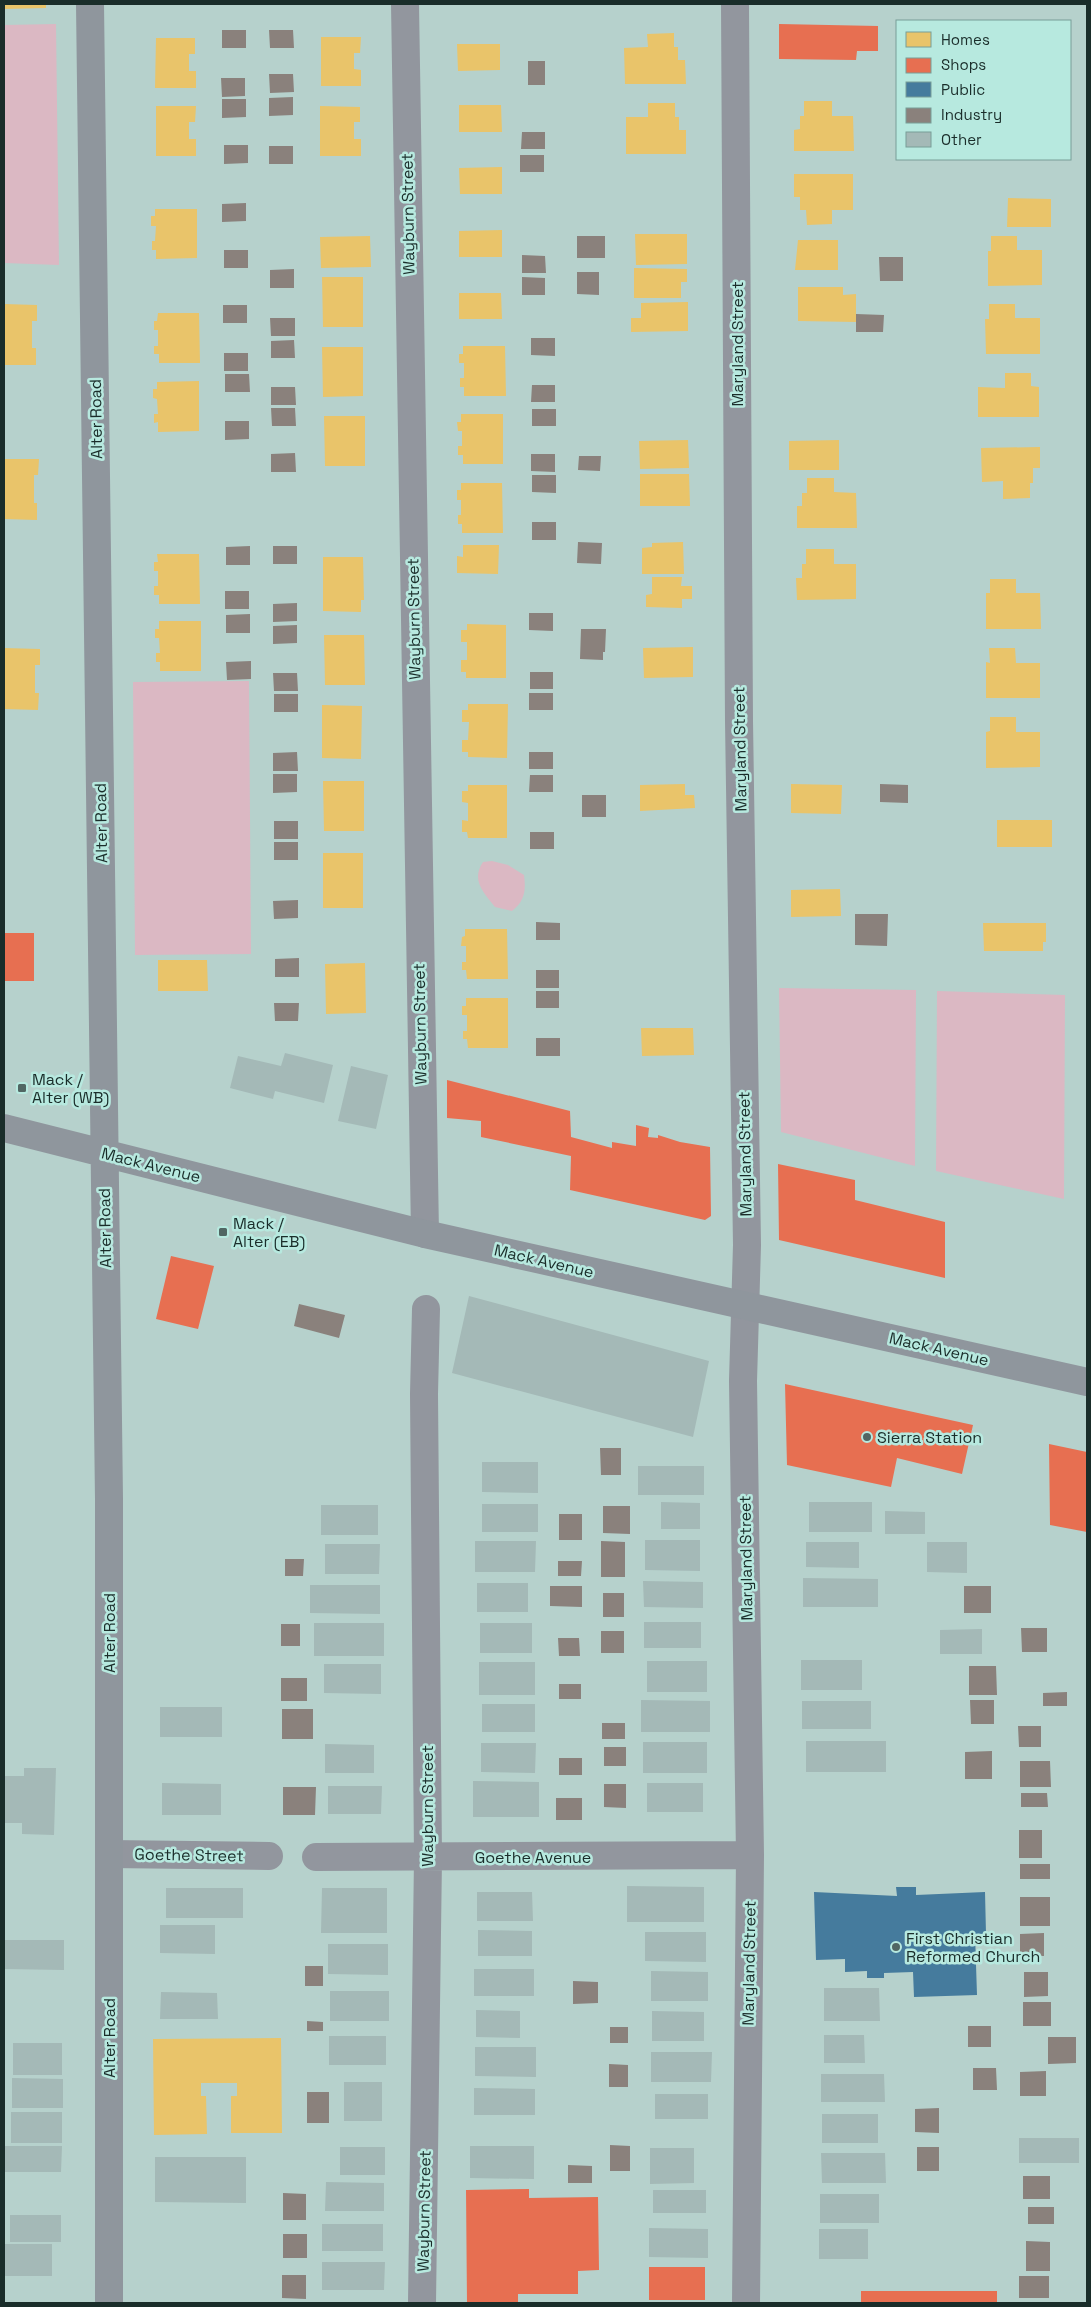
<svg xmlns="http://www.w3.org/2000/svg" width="1091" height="2307" viewBox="0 0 1091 2307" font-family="'Space Grotesk',sans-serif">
	<rect width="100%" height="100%" fill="#b6d1cc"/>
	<path fill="#dbb8c3" d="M56,24L59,265L4,263V25Z
		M249,681L251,954L135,955L133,682Z
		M492,861L508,865L524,875C526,890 525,901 512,911L495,907C483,892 471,880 483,862Z
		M779,988L916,990L915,1166L781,1132Z
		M937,991L1065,995L1064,1199L936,1171Z"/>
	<path fill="#e9c46a" d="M4,4H46V8L4,9Z
		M674,33V47H678V60H685L686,84H625L624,48L648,47L647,34Z
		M321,37H361L360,53H354V69L361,70V86H321Z
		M156,38H195V54H189V71H196V88H155Z
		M457,44H500V70L458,71Z
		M804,101H832V116H853L854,151H794V130L800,129V116H804Z
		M648,103H675V117H679V130H686V154H626V117H648Z
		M459,105H501L502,132H459Z
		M156,106H196L195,122H189V139H196V156H156Z
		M320,106L360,107V122H354V139H361V156H320Z
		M502,167V194H460L459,168Z
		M794,174H853V210H832V224L807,225L806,210H800V197H794Z
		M1008,198L1051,199V227H1007Z
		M155,209H197V258L156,259V250H152V241H155L156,226H151V216H155Z
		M502,230V257H459V231Z
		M635,234H687V264L636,265Z
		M370,236L371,267L321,268L320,237Z
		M991,236H1017V250H1042V285L988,286V251H991Z
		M798,240H838V270H795Z
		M634,268L687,269V282H681V298H634Z
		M322,277H363V327H323Z
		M798,287H843V295L856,294V322L798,321Z
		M459,293H501L502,319H459Z
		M688,302V331L631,332V318H641V303Z
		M4,304L37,305V321H32V348H36V365H4Z
		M989,304H1015V318H1040V354H986L985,319H989Z
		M158,313H199L200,363H159V354H154V346H158V330H154V321H157Z
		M463,346H505L506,396H464V387H460V378H464V363H459V354H463Z
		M322,347H363V396L323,397Z
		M1005,373H1031V386L1039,387V417H978V387L1005,388Z
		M199,381V431L158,432V422L154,423V414H158L157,399L153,398V389H157V382Z
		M461,414H503V464H463V455H458V446H462V431H458L457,422H461Z
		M324,416H365V466H325Z
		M688,440L689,468L640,469L639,441Z
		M839,440V470H789V441Z
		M1040,447V468H1033V483H1030V498L1003,499V481L982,482L981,448Z
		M4,459H39L38,475H34V503H37V520L4,519Z
		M640,474H689L690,506H640Z
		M807,478H834V492L856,493L857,528H797V506H802V493H807Z
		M461,483H502L503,533H462V524H458V515H461V500H457V490H461Z
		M683,542L684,574H642V548L652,547V543Z
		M463,545H499L498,574L457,573V556L463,557Z
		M806,549H834V564H856V599L797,600L796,578H802V564H806Z
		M157,554H199L200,604H159V595H154V586H158V571H154V562H158Z
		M323,557H363L364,600H361V612L323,611Z
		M652,577H682L681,586H692V599H682V608L646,607V595L652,594Z
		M990,579H1016V593H1040L1041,629H986V593H990Z
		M159,621H201V671H160V662H156V653H160L159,638H155V629H159Z
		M467,624L506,625V678H466V672H461V660H467V642H461V630H467Z
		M324,635H364L365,685H325Z
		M693,647V677L644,678L643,648Z
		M4,648L40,649V665H35V693H39L38,710L4,709Z
		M989,648H1015L1016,663H1040V698H986V662L990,663Z
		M468,704H508L507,758L468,757V752H462V740H468L469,722H462V710H468Z
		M322,705L362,706L361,759L322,758Z
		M990,717H1016V732H1040V767L986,768V732L990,731Z
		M323,781H364V831H324Z
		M685,784V795H694L695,808L640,811V785Z
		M791,784L842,785L841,814L791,813Z
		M468,785H507V838H468L467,832H462V820L468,821V803L462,802V791H468Z
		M997,820H1052V847H997Z
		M323,853H363V908H323Z
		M840,889L841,916L791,917V890Z
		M983,923H1046V942H1043V951H984Z
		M465,929H507L508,979H467L466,970H462V962H466V946H461L462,937L465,936Z
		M158,960H207L208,991H158Z
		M365,963L366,1013L326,1014L325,964Z
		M466,998H508V1048H468L467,1039H463V1031H467V1015H462V1006H466Z
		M641,1028H693L694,1055L642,1056Z
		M281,2038L282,2133H231V2096H237V2083H201V2096H206L207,2134L154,2135L153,2039Z"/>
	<path fill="#e76f51" d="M779,24L878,26V51H857L856,60L779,59Z
		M4,933H34V981H4Z
		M447,1080L570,1111L571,1137L612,1148V1142L636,1146V1125L649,1128L648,1137L658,1138V1135L680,1142L710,1147L711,1216L705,1220L570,1190L571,1156L481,1137V1121L447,1118Z
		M778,1164L855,1180V1200L945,1222V1278L779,1240Z
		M171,1256L214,1266L198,1329L156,1319Z
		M785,1384L973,1425L962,1474L897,1458L891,1487L787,1465Z
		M1049,1444L1087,1452V1532L1050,1525Z
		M529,2189V2198L598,2197L599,2270L578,2271V2294H518V2303H467L466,2190Z
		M649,2267H705V2300H649Z
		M861,2291H997V2303H861Z"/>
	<path fill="#457b9d" d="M896,1887H916V1895L985,1892L986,1934H975L977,1995L914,1997L913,1972L884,1973V1978H867V1971L845,1972V1959L816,1960L814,1892L897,1896Z"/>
	<path fill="#8a817c" d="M222,30H246V48H222Z
		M269,30H293L294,48H270Z
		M528,61H545V85H528Z
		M269,74H293L294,92L270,93Z
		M221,78H245V96L222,97Z
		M293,97V115L269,116V98Z
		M222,99H246V117L222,118Z
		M522,132H545V149H521Z
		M224,145H248V163L224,164Z
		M269,146H293V164H269Z
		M520,155H544V172H520Z
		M246,203V221L222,222V204Z
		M577,236H605V258H577Z
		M224,250H248V268H224Z
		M522,255L545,256L546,273H522Z
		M879,257H903V281H880Z
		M294,269V288H270V270Z
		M577,272H599V295L577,294Z
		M522,277L545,278V295H522Z
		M223,305H247V323H223Z
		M856,314L884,315L883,332H856Z
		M270,318H295V336H271Z
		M531,338H555V356L531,355Z
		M294,340L295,358H271V341Z
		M224,353H248V371H224Z
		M225,374H249L250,392H225Z
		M532,385H555V402H531Z
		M271,387H295L296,405H271Z
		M271,408H295L296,426H272Z
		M532,409H556V426H532Z
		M225,421H249V439L225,440Z
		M295,453L296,472H271V454Z
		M531,454H555V472L531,471Z
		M579,456H601L600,471L578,470Z
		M532,475H556V493L532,492Z
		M532,522H556V540H532Z
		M578,542L602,543L601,564L577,563Z
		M250,546V565H226V547Z
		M273,546H297V564H273Z
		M225,591H249V609H225Z
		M297,603V621L273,622V604Z
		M529,613H553V631L529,630Z
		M250,614V633H226V615Z
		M297,625V643L273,644V626Z
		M581,629H606L605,652H603V660L580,659Z
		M251,661V679L227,680L226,662Z
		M530,672H553V689H530Z
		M273,673H297L298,691H274Z
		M529,693H553V710H529Z
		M274,694H298V712H274Z
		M297,752L298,771H273V753Z
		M529,752H553V769H529Z
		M273,774H297V792L273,793Z
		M530,775H553V792H529Z
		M880,784L908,785V803L880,802Z
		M582,795H606V817H582Z
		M274,821H298V839H274Z
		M530,832H554V849H530Z
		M274,842H298V860H274Z
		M298,900V918L274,919L273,901Z
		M855,914H888L887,946L855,945Z
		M536,922L560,923V940H536Z
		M299,958V977H275V959Z
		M536,970H559V988H536Z
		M536,991H559V1008H536Z
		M274,1003H299L298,1021H275Z
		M536,1038H560V1056H536Z
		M299,1304L345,1315L339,1338L294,1326Z
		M600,1448H621V1475H601Z
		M603,1506H630V1534L603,1533Z
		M559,1514H582V1540H559Z
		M601,1541L625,1542V1577H601Z
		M285,1559H304L303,1576H285Z
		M558,1561H582L581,1576H558Z
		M550,1586H582V1607L550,1606Z
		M964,1586H991V1613H964Z
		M603,1593H624V1617H603Z
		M281,1624H300V1646H281Z
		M1021,1628H1047V1652H1022Z
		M601,1631H624V1653H601Z
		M558,1638H579L580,1656H559Z
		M969,1666H996L997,1695H969Z
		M281,1678H307V1701H281Z
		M559,1684H581V1699H559Z
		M1067,1692V1706H1043V1693Z
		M970,1700H994V1724H971Z
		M282,1709H313V1739H282Z
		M602,1723H625V1739H602Z
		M1018,1726H1041V1747H1019Z
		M604,1747H626V1766H604Z
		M992,1751V1779H965V1752Z
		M559,1758H582V1775H559Z
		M1020,1761H1050L1051,1787H1020Z
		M604,1784H626V1808L604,1807Z
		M283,1787H316L315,1815H283Z
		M1021,1793H1047L1048,1807H1021Z
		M556,1798H582V1820H556Z
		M1019,1830H1042V1858H1019Z
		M1020,1864H1050V1879H1020Z
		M1020,1897H1050V1926H1020Z
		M1044,1933V1956H1020V1934Z
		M305,1966H323V1986H305Z
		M1024,1972H1048V1996L1024,1997Z
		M573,1981L598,1982V2003L573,2004Z
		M1023,2002H1051V2026H1023Z
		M307,2021L323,2022V2031H307Z
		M968,2026H991V2047H968Z
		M610,2027H628V2043H610Z
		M1048,2037H1076V2063L1048,2064Z
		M609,2064L628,2065V2087H609Z
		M973,2068H996L997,2090H973Z
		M1046,2071V2096H1020V2072Z
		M307,2092H329V2123H307Z
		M939,2108V2133L915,2132V2109Z
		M610,2145L630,2146V2171H610Z
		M917,2147H939V2171H917Z
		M568,2165L592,2166V2183H568Z
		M1023,2176H1050V2199H1023Z
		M283,2193L306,2194V2220H283Z
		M1028,2207H1054V2224H1028Z
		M283,2234H307V2258H283Z
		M1026,2241L1050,2242V2271H1026Z
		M282,2275H306V2299L282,2298Z
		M1019,2276H1049V2298H1019Z"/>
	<path fill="#a4b9b7" d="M285,1053L333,1065L324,1103L275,1091L273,1099L230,1088L238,1056L281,1066Z
		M351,1066L388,1075L376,1129L338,1121Z
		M469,1296L709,1361L693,1437L452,1373Z
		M482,1462H538V1493L482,1492Z
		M638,1466H704V1495H638Z
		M661,1502L700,1503V1529H661Z
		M809,1502H872V1532H809Z
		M482,1504H538V1532H482Z
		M321,1505H378V1535H321Z
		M885,1511L925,1512V1534H885Z
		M645,1540H700V1571L645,1570Z
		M475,1541H536L535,1572H475Z
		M806,1542H859V1568L806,1567Z
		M927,1542H967V1573L927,1572Z
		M325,1544H380L379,1574H325Z
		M803,1578L878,1579V1607H803Z
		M643,1581L703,1582V1608L644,1607Z
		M477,1583H528V1612H477Z
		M310,1585H380V1614L310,1613Z
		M644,1622H701V1648H644Z
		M314,1623H384V1656H314Z
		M480,1623H532V1653H480Z
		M982,1629V1654H940V1630Z
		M801,1660H862V1690H801Z
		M647,1661H707V1692H647Z
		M479,1662H535V1695H479Z
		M324,1664H381V1694L324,1693Z
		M641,1700L710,1701V1732H641Z
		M802,1701H871V1729H802Z
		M482,1704H535V1732H482Z
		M160,1707H222V1737H160Z
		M806,1741H886V1772H806Z
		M643,1742H707V1773H643Z
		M481,1743H536L535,1773L481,1772Z
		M325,1744L374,1745V1773H325Z
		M24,1768H56L54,1835L22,1834V1823H4V1776H24Z
		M473,1781L539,1782V1817H473Z
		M162,1783L221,1784V1815H162Z
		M647,1783H703V1812H647Z
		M328,1786H382L381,1814H328Z
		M627,1886L704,1887V1922H627Z
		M166,1888H243V1918H166Z
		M322,1888H387V1933H321Z
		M477,1892H532L533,1921H477Z
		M160,1925H215V1954L160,1953Z
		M478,1930L532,1931V1956H478Z
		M645,1932H706V1962L645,1961Z
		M4,1940H64V1970L4,1969Z
		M328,1944H388V1975L328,1974Z
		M474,1969H534V1996H474Z
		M651,1971L708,1972V2001H651Z
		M824,1988H879L880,2021H824Z
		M330,1991H389V2021H330Z
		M161,1992L217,1993L218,2019H160Z
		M476,2010L520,2011V2038L476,2037Z
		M652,2011L704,2012V2041H652Z
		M824,2035H864L865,2063H824Z
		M329,2036H386V2065H329Z
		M13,2043H62V2075H13Z
		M475,2047H536V2077L475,2076Z
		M651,2052H712L711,2082H651Z
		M821,2074H884L885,2102H821Z
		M12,2078L63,2079V2108H12Z
		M344,2082H382V2121H344Z
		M474,2088L535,2089V2115H474Z
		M655,2094H708V2119H655Z
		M11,2112H62V2143H11Z
		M822,2114H878V2143H822Z
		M1019,2138H1079V2163H1019Z
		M4,2146H62L61,2172H4Z
		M470,2146H534V2179L470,2178Z
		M340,2147H385V2175H340Z
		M650,2148H694V2183L650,2184Z
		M821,2153H885L886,2183H822Z
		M155,2157H246V2203L155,2202Z
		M326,2182L384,2183V2211H325Z
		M653,2190H706V2213H653Z
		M820,2194H879V2223H820Z
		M10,2215H61V2242H10Z
		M322,2224H383V2251H322Z
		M649,2228L708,2229V2258L649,2257Z
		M819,2229H868V2259H819Z
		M4,2244H52V2276H4Z
		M322,2262H385L384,2290H322Z"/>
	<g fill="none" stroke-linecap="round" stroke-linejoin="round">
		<path stroke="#92969e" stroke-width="28" d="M405,4L425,1234
			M735,4L739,721L747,1245L743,1381L750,1855L746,2303
			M109,1854L269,1856
			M316,1857L750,1855
			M422,2303L428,1858L424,1394L426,1309"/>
		<path stroke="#8f969d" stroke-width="28" d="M90,4L109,1499V2303
			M4,1128L425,1234L1087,1382"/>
	</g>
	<g fill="#516663" stroke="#b7e9df" stroke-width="2">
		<rect x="17" y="1083" width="10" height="10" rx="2.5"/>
		<rect x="218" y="1227" width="10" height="10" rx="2.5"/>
		<circle cx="867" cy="1437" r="5"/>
		<circle cx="896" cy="1947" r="5"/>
	</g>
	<g text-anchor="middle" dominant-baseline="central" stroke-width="5" stroke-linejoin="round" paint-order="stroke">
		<g font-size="16" fill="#1a2d2a" stroke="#b7e9df">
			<text transform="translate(408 214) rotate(-91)">Wayburn Street</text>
			<text transform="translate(737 344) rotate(-90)">Maryland Street</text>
			<text transform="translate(96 419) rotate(-91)">Alter Road</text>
			<text transform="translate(414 619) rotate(-91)">Wayburn Street</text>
			<text transform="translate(740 749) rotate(-91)">Maryland Street</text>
			<text transform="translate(101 823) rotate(-91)">Alter Road</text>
			<text transform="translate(420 1024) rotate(-91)">Wayburn Street</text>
			<text transform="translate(745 1154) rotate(-91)">Maryland Street</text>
			<text transform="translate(151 1165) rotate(14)">Mack Avenue</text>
			<text transform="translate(105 1228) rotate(-91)">Alter Road</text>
			<text transform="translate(544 1261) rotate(13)">Mack Avenue</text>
			<text transform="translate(939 1349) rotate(13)">Mack Avenue</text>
			<text transform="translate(746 1558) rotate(-91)">Maryland Street</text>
			<text transform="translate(109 1633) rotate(-90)">Alter Road</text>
			<text transform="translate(427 1806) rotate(-90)">Wayburn Street</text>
			<text transform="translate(189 1855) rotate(1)">Goethe Street</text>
			<text x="533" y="1857">Goethe Avenue</text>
			<text transform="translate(749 1963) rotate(-89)">Maryland Street</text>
			<text transform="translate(109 2038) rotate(-90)">Alter Road</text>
			<text transform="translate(424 2211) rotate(-89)">Wayburn Street</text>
		</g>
		<g font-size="16" fill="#1a2d2a" stroke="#b7e9df" text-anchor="start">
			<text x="32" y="1079">Mack /<tspan x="32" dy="18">Alter (WB)</tspan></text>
			<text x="233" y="1223">Mack /<tspan x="233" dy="18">Alter (EB)</tspan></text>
			<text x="877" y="1437">Sierra Station</text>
			<text x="906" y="1938">First Christian<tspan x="906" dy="18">Reformed Church</tspan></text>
		</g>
	</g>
	<rect width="1091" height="2307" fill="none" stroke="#1a2d2a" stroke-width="10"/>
	<rect x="896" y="20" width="175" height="140" fill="#b7e9df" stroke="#789e97"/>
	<rect x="906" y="32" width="25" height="15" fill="#e9c46a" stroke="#789e97"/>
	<text x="941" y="45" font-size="15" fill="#1a2d2a">Homes</text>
	<rect x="906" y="58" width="25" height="15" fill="#e76f51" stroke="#789e97"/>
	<text x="941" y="70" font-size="15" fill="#1a2d2a">Shops</text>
	<rect x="906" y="82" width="25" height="15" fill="#457b9d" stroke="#789e97"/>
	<text x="941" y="95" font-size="15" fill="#1a2d2a">Public</text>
	<rect x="906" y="108" width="25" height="15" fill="#8a817c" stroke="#789e97"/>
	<text x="941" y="120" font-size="15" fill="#1a2d2a">Industry</text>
	<rect x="906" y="132" width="25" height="15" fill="#a4b9b7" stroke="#789e97"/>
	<text x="941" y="145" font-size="15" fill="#1a2d2a">Other</text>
</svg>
